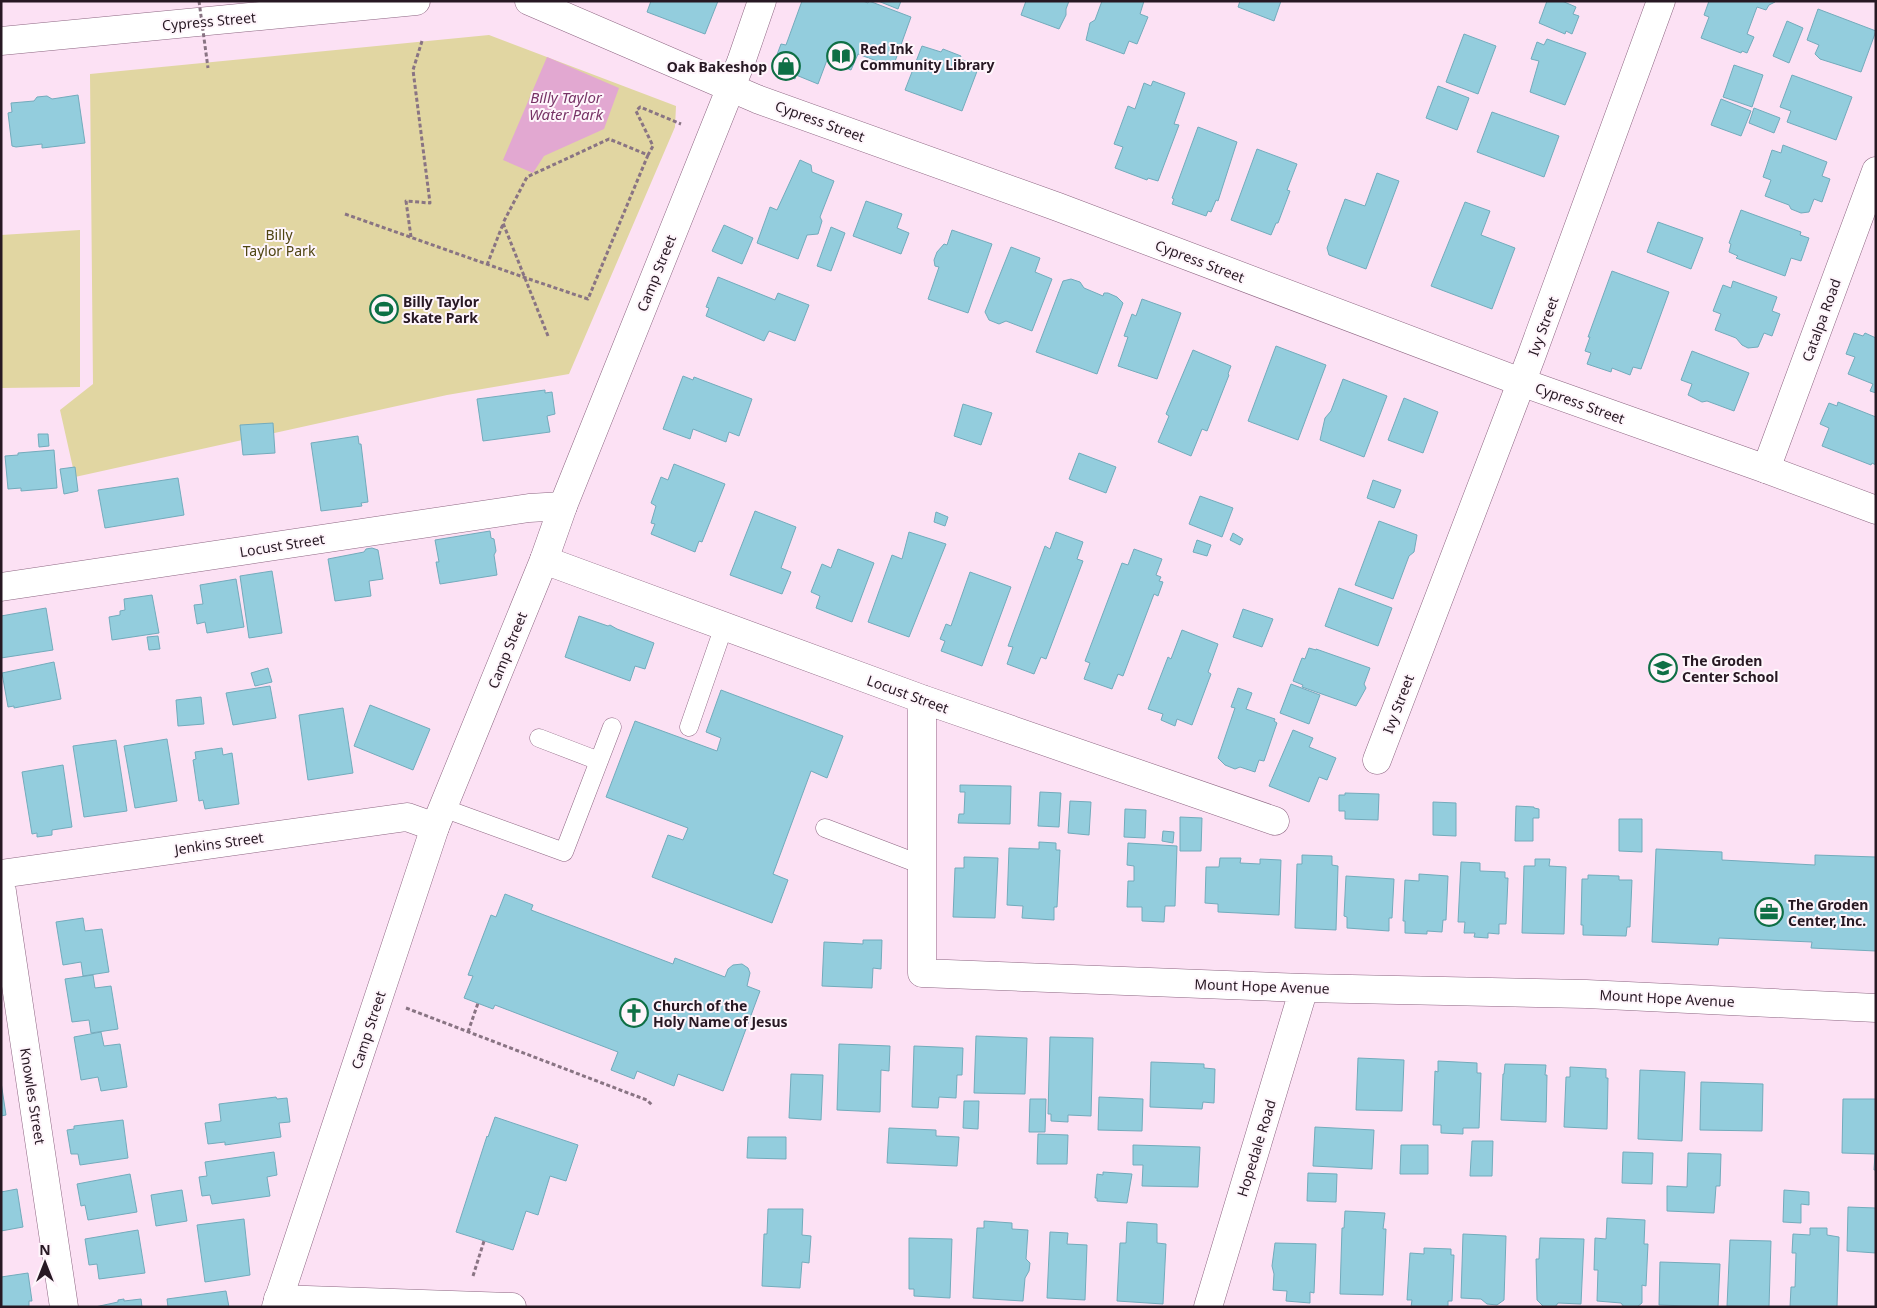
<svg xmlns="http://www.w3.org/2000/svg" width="1877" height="1308" viewBox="0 0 1877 1308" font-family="'Noto Sans',sans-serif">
	<rect width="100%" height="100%" fill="#fce1f4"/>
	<path fill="#e1d6a2" d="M489,35L676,106L675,127L569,374L447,395L75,477L60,410L93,384L90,74Z
		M80,230V387L1,388V235Z"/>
	<path fill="#e2a8d1" d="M547,57L619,88L604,129L544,156L533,173L503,160Z"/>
	<path fill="#93cddd" stroke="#73abbc" d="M651,1H718L705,34L647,12Z
		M802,1H863L868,3L869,1L911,17L893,67L858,54L851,70L846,68L840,70L831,67L827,60L818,84L796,75L795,79L781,73L775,60L781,44L786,45Z
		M878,1H901L898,9Z
		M1026,1H1069L1066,9V15L1059,29L1021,15Z
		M1102,1H1144L1140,14L1148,17L1137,44L1129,41L1124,54L1086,40L1090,23L1095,20Z
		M1240,1H1281L1274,21L1238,7Z
		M1547,1H1562L1576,7L1573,14L1579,16L1572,34L1566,31L1565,34L1539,23Z
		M1709,1H1774L1775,2L1769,5L1766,10L1757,7L1747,34L1754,37L1747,53L1742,51L1741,53L1701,38L1709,17L1704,15Z
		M1818,9L1876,31L1861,72L1820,59L1815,54L1819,45L1807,40Z
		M1787,21L1803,28L1789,63L1773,56Z
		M1464,34L1496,46L1478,94L1446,82Z
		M1547,39L1586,53L1565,105L1530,92L1539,61L1531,59L1537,42L1544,45Z
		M922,46L941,52L943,49L961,56L960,59L979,66L962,111L905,90Z
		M1734,65L1763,75L1752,107L1723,97Z
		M1792,75L1852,97L1836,140L1787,122L1791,111L1780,107Z
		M1153,81L1185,93L1174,124L1179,125L1158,181L1148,178L1147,180L1115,168L1123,147L1114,144L1128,106L1135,109L1144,83L1151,86Z
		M1438,86L1469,98L1457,130L1426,118Z
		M78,95L85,143L42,148V144L16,147L12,146L8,113L12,112L11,103L34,101L37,97L47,96L52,99Z
		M1721,99L1751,111L1741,136L1711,125Z
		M1754,108L1780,118L1774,133L1749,123Z
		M1492,112L1559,136L1544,177L1477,152Z
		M1198,127L1237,142L1218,201L1216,200L1211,212L1208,211L1206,216L1172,204L1174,199L1172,198Z
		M1783,145L1827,162L1822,176L1830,179L1822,202L1814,199L1809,212L1801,213L1791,209L1789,205L1765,196L1771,180L1763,177L1772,150L1781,153Z
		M1257,149L1297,164L1287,190L1290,191L1278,223H1276L1271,235L1231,220Z
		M800,160L811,165L812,172L834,181L820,217L822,221L818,234L807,235L798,259L757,243L770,207L777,210Z
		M1377,173L1399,181L1366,269L1329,255L1327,248L1345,199L1365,206Z
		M866,201L902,214L897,228L909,233L901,254L853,236Z
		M1465,202L1490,211L1481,235L1515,248L1492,309L1431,286Z
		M1741,210L1801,232L1800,235L1809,238L1801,261L1791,258L1785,276L1736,258L1738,256L1729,252L1731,244L1729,243Z
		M1658,222L1703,238L1691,269L1647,252Z
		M724,225L753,238L742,264L712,251Z
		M831,227L845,233L831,271L817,266Z
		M952,230L992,244L968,313L928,299L939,267L935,266L934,260L937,252L944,244L947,245Z
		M1011,247L1040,258L1035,272L1052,279L1032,331L1006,321L999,324L989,320L985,312Z
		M1612,271L1669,292L1641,369L1633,367L1630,375L1612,368L1611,372L1587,364L1591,353L1585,351L1590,337H1588Z
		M718,277L775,300L778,293L809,305L795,341L769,331L764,341L706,316L709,308L706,307Z
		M1071,279L1080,282L1084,288L1103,296L1104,293H1108L1117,297L1123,303L1097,374L1036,352L1063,281Z
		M1733,281L1777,297L1772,311L1780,314L1772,336L1764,333L1758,347L1748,348L1742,345L1736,338L1715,330L1721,314L1713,311L1723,285L1731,288Z
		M1142,299L1181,313L1157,379L1118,366L1128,337L1124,336L1132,314L1136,316Z
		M1854,333L1863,336L1865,333L1876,338V393L1870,391L1873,384L1848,374L1855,357L1846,354Z
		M1276,346L1326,365L1298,440L1248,421Z
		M1193,350L1231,366L1228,374L1229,375L1207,431L1202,429L1191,456L1158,442L1169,416L1166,414Z
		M1692,351L1749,373L1734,411L1707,401L1702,402L1688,395L1692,384L1681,380Z
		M683,376L693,380L694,377L752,399L739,436L729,432L726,442L693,429L690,439L663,429Z
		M1343,379L1387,396L1364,457L1320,440L1325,418L1331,411Z
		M545,390V393L552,392L555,414L547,416L550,432L483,441L477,399Z
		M1404,398L1438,412L1423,453L1388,440Z
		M1838,402L1876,417V465L1872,463L1871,465L1822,446L1829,428L1820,424L1829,403L1837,406Z
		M963,404L992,413L981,445L954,436Z
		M273,423L275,453L243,455L240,425Z
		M38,434H48L49,446L39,447Z
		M358,436L359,444H361L368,502L361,503L362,506L321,511L311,443Z
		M54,450L57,488L21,491V488L8,489L5,456L18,455V453Z
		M1079,453L1116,467L1106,493L1069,479Z
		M674,464L725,484L702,542L699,541L695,552L651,534L655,524L651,523L656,506L651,503L661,477L668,480Z
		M75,467L78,491L64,494L60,469Z
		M178,478L184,515L105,528L98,490Z
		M1373,480L1401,490L1394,508L1367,498Z
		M1200,496L1233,508L1222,537L1189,524Z
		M755,511L796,527L781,568L791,572L782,594L730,575Z
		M936,512L948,517L945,526L934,522Z
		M1379,521L1417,535L1414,552L1409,556L1393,599L1355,585Z
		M490,531L491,538L494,539L496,551L494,555L497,575L440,584L436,562H439L435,540Z
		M909,532L946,544L909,637L868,622L892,555L902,559Z
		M1056,532L1083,542L1077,559L1083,561L1046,659L1041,657L1034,674L1007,664L1013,647L1008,646L1045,546L1050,549Z
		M1233,533L1243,539L1240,545L1230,540Z
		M1197,540L1211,545L1207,556L1193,552Z
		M372,548L378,550L383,579L369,581L371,596L335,601L328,559L364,552L366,549Z
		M838,549L874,563L852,622L816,608L820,596L811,592L822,564L831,568Z
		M1134,549L1162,559L1156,575L1161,577L1159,581L1163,582L1158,596L1154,594L1123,676L1118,674L1112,689L1084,679L1090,663L1085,661L1122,563L1128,565Z
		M272,571L282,633L249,638L240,576Z
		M970,572L1011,587L982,666L941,651L945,641L940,639L946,624L951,626Z
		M236,579L244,627L207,633L205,622L197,624L194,605L203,604L200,585Z
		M1339,588L1392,608L1378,646L1325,626Z
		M152,595L159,633L112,640L109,617L120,615V611L125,610L124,599Z
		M46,608L53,650L1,658V616Z
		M1243,609L1273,619L1262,647L1233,637Z
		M579,616L608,626L610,625L617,629L654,643L645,669L635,666L630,681L565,657Z
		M1182,630L1218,644L1208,672L1211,674L1192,725L1177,719L1175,726L1161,720L1163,714L1148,709L1168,657L1171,659Z
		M158,636L160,649L149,650L147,637Z
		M1309,648L1316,650V649L1370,668L1364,684L1366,688L1356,706L1302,687L1303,685L1293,681L1302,658L1305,659Z
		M54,662L61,699L14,708V706L8,707L2,673Z
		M268,668L272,682L255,686L251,673Z
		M1291,684L1320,695L1309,724L1280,713Z
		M270,686L276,718L233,725L226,693Z
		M1238,688L1252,693L1246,709L1275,719L1274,721L1277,723L1264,761L1259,760L1255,772L1240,767L1235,769L1225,765L1218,758L1235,708L1231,707Z
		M721,690L843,736L827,778L811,771L773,874L788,880L772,923L652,877L668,835L683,840L688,828L606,797L635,721L717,751L721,738L706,732Z
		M201,697L204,724L178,726L176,700Z
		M370,705L430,729L413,770L354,746Z
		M343,708L353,773L308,780L299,715Z
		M1293,730L1313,738L1309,747L1336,758L1327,780L1319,777L1309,802L1269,786Z
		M167,739L177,801L135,808L124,746Z
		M116,740L127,811L84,817L73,746Z
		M222,748L223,755L232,753L239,804L205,809L203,800L199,801L193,760L196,759L195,752Z
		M63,765L72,827L52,830V835L37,837V833L32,834L22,772Z
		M960,785L1011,786L1010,824L958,823L959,814H964L965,792H960Z
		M1040,792L1061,793L1059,827L1038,826Z
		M1345,793L1379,794L1378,820L1345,819V811H1339V795H1345Z
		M1070,801L1091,802L1089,835L1068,833Z
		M1433,802L1456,803V836L1433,835Z
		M1516,806L1534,807V808L1539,809V818H1533V841H1515Z
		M1125,809L1146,810L1145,838L1124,837Z
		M1180,817L1202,818L1201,851H1180Z
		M1619,819H1642V852L1619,851Z
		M1163,831L1174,832L1173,843L1162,841Z
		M1039,842L1056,843V850H1060L1057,907H1054V920L1022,918L1023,906L1007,905L1009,848L1039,849Z
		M1128,843L1177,846L1175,906H1165L1164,922L1142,921V907H1127L1128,881H1134V866L1127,865Z
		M1656,849L1722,852V860L1815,865V855L1876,857V951L1811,948L1812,942L1719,938L1718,945L1652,942Z
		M1302,855L1332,856V865L1338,866L1336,930L1295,928L1297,864H1302Z
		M964,857L998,858L995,918L953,917L955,868H964Z
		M1220,858H1241L1240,863L1260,864V859L1281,860L1279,915L1218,912V904L1205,903L1206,867H1219Z
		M1535,859H1550L1549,866L1566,867L1564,934L1522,933L1524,866H1535Z
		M1461,862L1480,863V871L1505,872V878H1508L1506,924H1499V934L1488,933V938L1474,937L1475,933H1464L1465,922H1458Z
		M1419,874L1448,876L1446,920H1443L1442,932L1427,931V934L1405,933V921H1403L1405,880L1419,881Z
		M1588,875L1619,876V880H1632L1630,927H1627L1626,936L1583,935V925H1581L1582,879H1588Z
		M1346,876L1394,879L1392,918H1389V931L1347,928V917L1344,916Z
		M505,894L533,905L531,910L673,964L675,958L725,977L728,969L733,965L742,964L748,968L750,973L747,986L760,991L723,1091L678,1074L674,1086L637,1071L634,1079L611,1070L618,1052L495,1005L493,1009L464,998L473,976L468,975L491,915L496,917Z
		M83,918L85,931L102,929L109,972L83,976L81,962L63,965L56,922Z
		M863,940H882L881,969L873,968L872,988L822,986L824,942L863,944Z
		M93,975L95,988L111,986L118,1029L91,1033L89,1020L72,1022L65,979Z
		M101,1032L104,1046L120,1044L127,1087L101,1091L98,1077L81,1080L74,1037Z
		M976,1036L1027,1038L1025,1094L974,1093Z
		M1050,1037L1093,1038L1091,1116L1068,1115V1122L1051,1121V1114H1048Z
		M839,1044L890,1046L889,1071L881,1070L880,1112L837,1110Z
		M914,1046L963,1048L962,1075H957L956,1098L939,1097L938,1108L912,1107Z
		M1358,1058L1404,1060L1402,1111L1356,1110Z
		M1438,1061L1477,1063V1073H1481L1479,1128H1463V1134L1441,1133V1125H1433L1435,1071L1438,1072Z
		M1151,1062L1204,1064V1068L1215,1069L1214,1103L1203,1102L1202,1109L1150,1107Z
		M1505,1064L1546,1065L1545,1075H1547L1546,1122L1501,1120L1503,1074H1504Z
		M1570,1067L1606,1069V1078H1608L1607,1129L1564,1127L1566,1077H1570Z
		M1640,1070L1685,1072L1682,1141L1638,1139Z
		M791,1074L823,1075L821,1120L789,1118Z
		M1,1082L6,1115L1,1116Z
		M1701,1082L1763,1084L1762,1131L1700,1130Z
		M276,1097L277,1099L287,1098L290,1122L279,1123L281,1137L225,1145V1142L208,1144L205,1123L221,1121L219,1104Z
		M1099,1097L1143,1099L1142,1131L1098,1130Z
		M1030,1099H1046L1045,1132H1029Z
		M1843,1099H1876V1170H1874L1875,1154L1842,1153Z
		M964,1101H979L978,1129L963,1128Z
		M495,1117L578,1145L566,1181L550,1176L538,1215L526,1211L513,1250L456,1232L487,1136L488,1137Z
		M123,1120L128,1158L80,1165L78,1154H71L67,1130L74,1129V1126Z
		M1315,1127L1374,1130L1372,1169L1313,1166Z
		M889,1128L936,1130V1136L959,1137L957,1166L887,1163Z
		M1038,1134L1068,1135L1067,1164H1037Z
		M748,1137H786V1159L747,1158Z
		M1472,1141H1493L1492,1176H1470Z
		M1133,1145L1200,1147L1198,1187L1142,1186L1143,1165H1133Z
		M1401,1145H1428V1174H1400Z
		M274,1152L277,1175L267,1177L270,1196L212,1204L210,1195L202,1196L199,1177L207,1176L205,1162Z
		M1623,1152L1653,1153L1652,1184L1622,1183Z
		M1688,1153L1721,1154L1720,1186H1716L1714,1213L1667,1211V1186L1687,1187Z
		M1103,1172L1132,1174L1127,1203L1097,1201V1198H1095L1097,1174L1103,1175Z
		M1308,1173L1337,1174L1336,1202L1307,1201Z
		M130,1174L137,1212L88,1220L85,1205L81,1206L77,1184Z
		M17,1189L23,1227L1,1231V1192Z
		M182,1190L187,1221L156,1226L151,1195Z
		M1784,1190L1809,1192V1205L1801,1204V1223L1783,1222Z
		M1848,1207L1876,1208V1253L1847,1251Z
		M768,1209H803L802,1235L811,1236L809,1263L802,1262L800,1288L762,1286L764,1234H767Z
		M1345,1211L1385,1213L1383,1229H1386L1383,1295L1340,1294L1342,1228H1344Z
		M1607,1218L1645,1220L1644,1244H1648L1646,1286L1642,1285V1303L1637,1307H1624L1621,1303L1597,1301L1598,1270H1594L1595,1238L1606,1239Z
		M244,1219L250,1275L205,1282L197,1225Z
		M984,1221L1012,1223V1229L1028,1230L1026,1259L1030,1263L1029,1271L1025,1278L1023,1301L973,1298L977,1228H984Z
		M1127,1222L1157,1224V1243L1166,1244L1163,1304L1117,1301L1120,1243H1126Z
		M1810,1228H1827V1235L1839,1237L1837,1307H1790L1791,1287H1795L1796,1253H1792L1793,1234L1810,1235Z
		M138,1230L145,1273L99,1279L97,1264L89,1265L85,1239Z
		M1050,1232L1068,1233L1067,1244L1087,1245L1085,1300L1047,1298Z
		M1463,1234L1506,1236L1504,1300L1497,1305L1487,1304L1481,1299L1461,1298Z
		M909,1238L952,1239L950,1298L914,1296V1289H909Z
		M1540,1238L1584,1239L1581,1304L1558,1303L1555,1307H1544L1537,1300L1536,1259H1539Z
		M1730,1240L1771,1241L1769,1307L1727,1306Z
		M1275,1243L1316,1244L1314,1293L1310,1292V1303L1286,1301L1287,1291L1273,1290L1274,1274L1272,1266Z
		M1424,1248L1451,1249V1255H1454L1452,1301H1448V1307H1411L1412,1300H1407L1410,1253L1424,1254Z
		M1660,1262L1720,1264L1718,1307L1659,1305Z
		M28,1273L32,1301H29V1307H1V1277Z
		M226,1291L229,1307H168L167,1299Z
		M124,1299V1301L141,1299L142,1307H95L118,1302V1300Z"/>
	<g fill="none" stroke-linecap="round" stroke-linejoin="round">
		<defs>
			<path id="service" d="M689,727L724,626
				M539,738L599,761
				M443,808L564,852L612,727
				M825,828L922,865"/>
			<path id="minor" d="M1766,469L1876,171
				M544,560L922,699L1275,821
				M1,587L529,508L563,506
				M922,699V973L1304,988L1586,994L1876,1008
				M1377,760L1531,357L1661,1
				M1,874L407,817L435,827
				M1,885L64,1307
				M278,1299L512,1307
				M1208,1307L1304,988"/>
			<path id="tertiary" d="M529,1L757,99L1058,207L1521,382L1766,469L1876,510
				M1,41L416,1
				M276,1307L435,827L544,560L563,506L741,62L762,1"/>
		</defs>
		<use href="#service" stroke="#8d6682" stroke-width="19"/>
		<use href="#minor" stroke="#8d6682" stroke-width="29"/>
		<use href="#tertiary" stroke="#8d6682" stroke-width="29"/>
		<path stroke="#897483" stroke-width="3" stroke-dasharray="4 2.5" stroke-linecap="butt" d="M345,214L526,278L588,299L648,155
			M411,237L406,201L430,203L413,70L422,41
			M487,265L503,224
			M548,336L503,223L527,177L609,139L648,155L653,146L636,111L640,107L681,124
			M406,1008L636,1096L647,1100L653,1106
			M468,1032L478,1003
			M473,1276L484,1241"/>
		<use href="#service" stroke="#fff" stroke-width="18"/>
		<use href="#minor" stroke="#fff" stroke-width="28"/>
		<use href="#tertiary" stroke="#fff" stroke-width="28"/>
		<path stroke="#897483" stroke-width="3" stroke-dasharray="4 2.5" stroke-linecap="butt" d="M199,1L208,68"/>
	</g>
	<defs>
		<symbol id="library-ring" viewBox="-11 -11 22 22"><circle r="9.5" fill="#fef5fb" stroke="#0e6f45" stroke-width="1.5"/><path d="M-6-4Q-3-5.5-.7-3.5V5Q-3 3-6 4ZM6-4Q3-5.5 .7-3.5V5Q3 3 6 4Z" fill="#0e6f45"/></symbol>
		<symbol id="shop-ring" viewBox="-11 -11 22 22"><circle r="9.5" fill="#fef5fb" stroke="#0e6f45" stroke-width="1.5"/><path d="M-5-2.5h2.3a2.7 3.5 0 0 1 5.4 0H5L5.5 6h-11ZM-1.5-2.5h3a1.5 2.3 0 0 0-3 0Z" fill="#0e6f45"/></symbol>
		<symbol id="stadium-ring" viewBox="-11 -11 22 22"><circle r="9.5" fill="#fef5fb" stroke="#0e6f45" stroke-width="1.5"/><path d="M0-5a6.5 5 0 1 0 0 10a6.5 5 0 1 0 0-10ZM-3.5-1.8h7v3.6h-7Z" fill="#0e6f45"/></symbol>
		<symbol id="school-ring" viewBox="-11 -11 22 22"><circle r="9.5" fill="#fef5fb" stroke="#0e6f45" stroke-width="1.5"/><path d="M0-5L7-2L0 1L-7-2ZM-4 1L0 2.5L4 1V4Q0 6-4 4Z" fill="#0e6f45"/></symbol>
		<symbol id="office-ring" viewBox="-11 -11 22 22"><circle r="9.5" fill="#fef5fb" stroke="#0e6f45" stroke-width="1.5"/><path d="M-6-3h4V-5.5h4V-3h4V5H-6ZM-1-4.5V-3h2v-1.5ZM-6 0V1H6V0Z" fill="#0e6f45"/></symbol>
		<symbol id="church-ring" viewBox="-11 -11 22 22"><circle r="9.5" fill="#fef5fb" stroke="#0e6f45" stroke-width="1.5"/><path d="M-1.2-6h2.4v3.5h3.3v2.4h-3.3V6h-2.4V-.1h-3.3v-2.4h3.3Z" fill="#0e6f45"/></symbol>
	</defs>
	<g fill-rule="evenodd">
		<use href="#library-ring" x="825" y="40" width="32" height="32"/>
		<use href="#shop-ring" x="770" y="50" width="32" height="32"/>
		<use href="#stadium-ring" x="368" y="293" width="32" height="32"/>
		<use href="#school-ring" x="1647" y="652" width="32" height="32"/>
		<use href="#office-ring" x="1753" y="896" width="32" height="32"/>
		<use href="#church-ring" x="618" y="997" width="32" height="32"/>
	</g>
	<g text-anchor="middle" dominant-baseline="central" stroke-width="4" stroke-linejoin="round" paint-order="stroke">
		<g font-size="14" fill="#271823" stroke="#fef5fb">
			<text transform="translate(209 21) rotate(-5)">Cypress Street</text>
			<text transform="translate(820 121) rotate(20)">Cypress Street</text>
			<text transform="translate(1200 261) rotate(21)">Cypress Street</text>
			<text transform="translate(656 273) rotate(-68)">Camp Street</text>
			<text transform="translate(1821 320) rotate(-70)">Catalpa Road</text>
			<text transform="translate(1543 326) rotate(-70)">Ivy Street</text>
			<text transform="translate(1580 403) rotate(20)">Cypress Street</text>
			<text transform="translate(282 545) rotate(-9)">Locust Street</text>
			<text transform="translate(507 650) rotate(-68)">Camp Street</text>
			<text transform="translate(908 694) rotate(20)">Locust Street</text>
			<text transform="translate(1398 704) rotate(-69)">Ivy Street</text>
			<text transform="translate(219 843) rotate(-8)">Jenkins Street</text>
			<text transform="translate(1262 986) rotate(2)">Mount Hope Avenue</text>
			<text transform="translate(1667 998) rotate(3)">Mount Hope Avenue</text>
			<text transform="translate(368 1030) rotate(-72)">Camp Street</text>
			<text transform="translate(33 1096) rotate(81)">Knowles Street</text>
			<text transform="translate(1256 1148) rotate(-73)">Hopedale Road</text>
		</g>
		<g font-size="14" font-weight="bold" fill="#271823" stroke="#fef5fb" text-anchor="start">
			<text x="860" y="48">Red Ink<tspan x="860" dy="16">Community Library</tspan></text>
			<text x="767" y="66" text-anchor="end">Oak Bakeshop</text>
			<text x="403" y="301">Billy Taylor<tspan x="403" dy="16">Skate Park</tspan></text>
			<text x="1682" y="660">The Groden<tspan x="1682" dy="16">Center School</tspan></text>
			<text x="1788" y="904">The Groden<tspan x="1788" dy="16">Center, Inc.</tspan></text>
			<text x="653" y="1005">Church of the<tspan x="653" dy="16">Holy Name of Jesus</tspan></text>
		</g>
		<g font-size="14" fill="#4e4411" stroke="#fef5fb">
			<text x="279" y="234">Billy<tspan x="279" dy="16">Taylor Park</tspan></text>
		</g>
		<g font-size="15" font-style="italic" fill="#783467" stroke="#fef5fb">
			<text x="566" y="97">Billy Taylor<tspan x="566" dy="17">Water Park</tspan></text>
		</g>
	</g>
	<rect width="1877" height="1308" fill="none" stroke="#271823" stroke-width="5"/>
	<g transform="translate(45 1263)" stroke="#fef5fb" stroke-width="4" paint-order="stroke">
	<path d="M0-4L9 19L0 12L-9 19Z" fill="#271823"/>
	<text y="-8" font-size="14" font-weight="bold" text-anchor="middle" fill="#271823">N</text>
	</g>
</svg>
